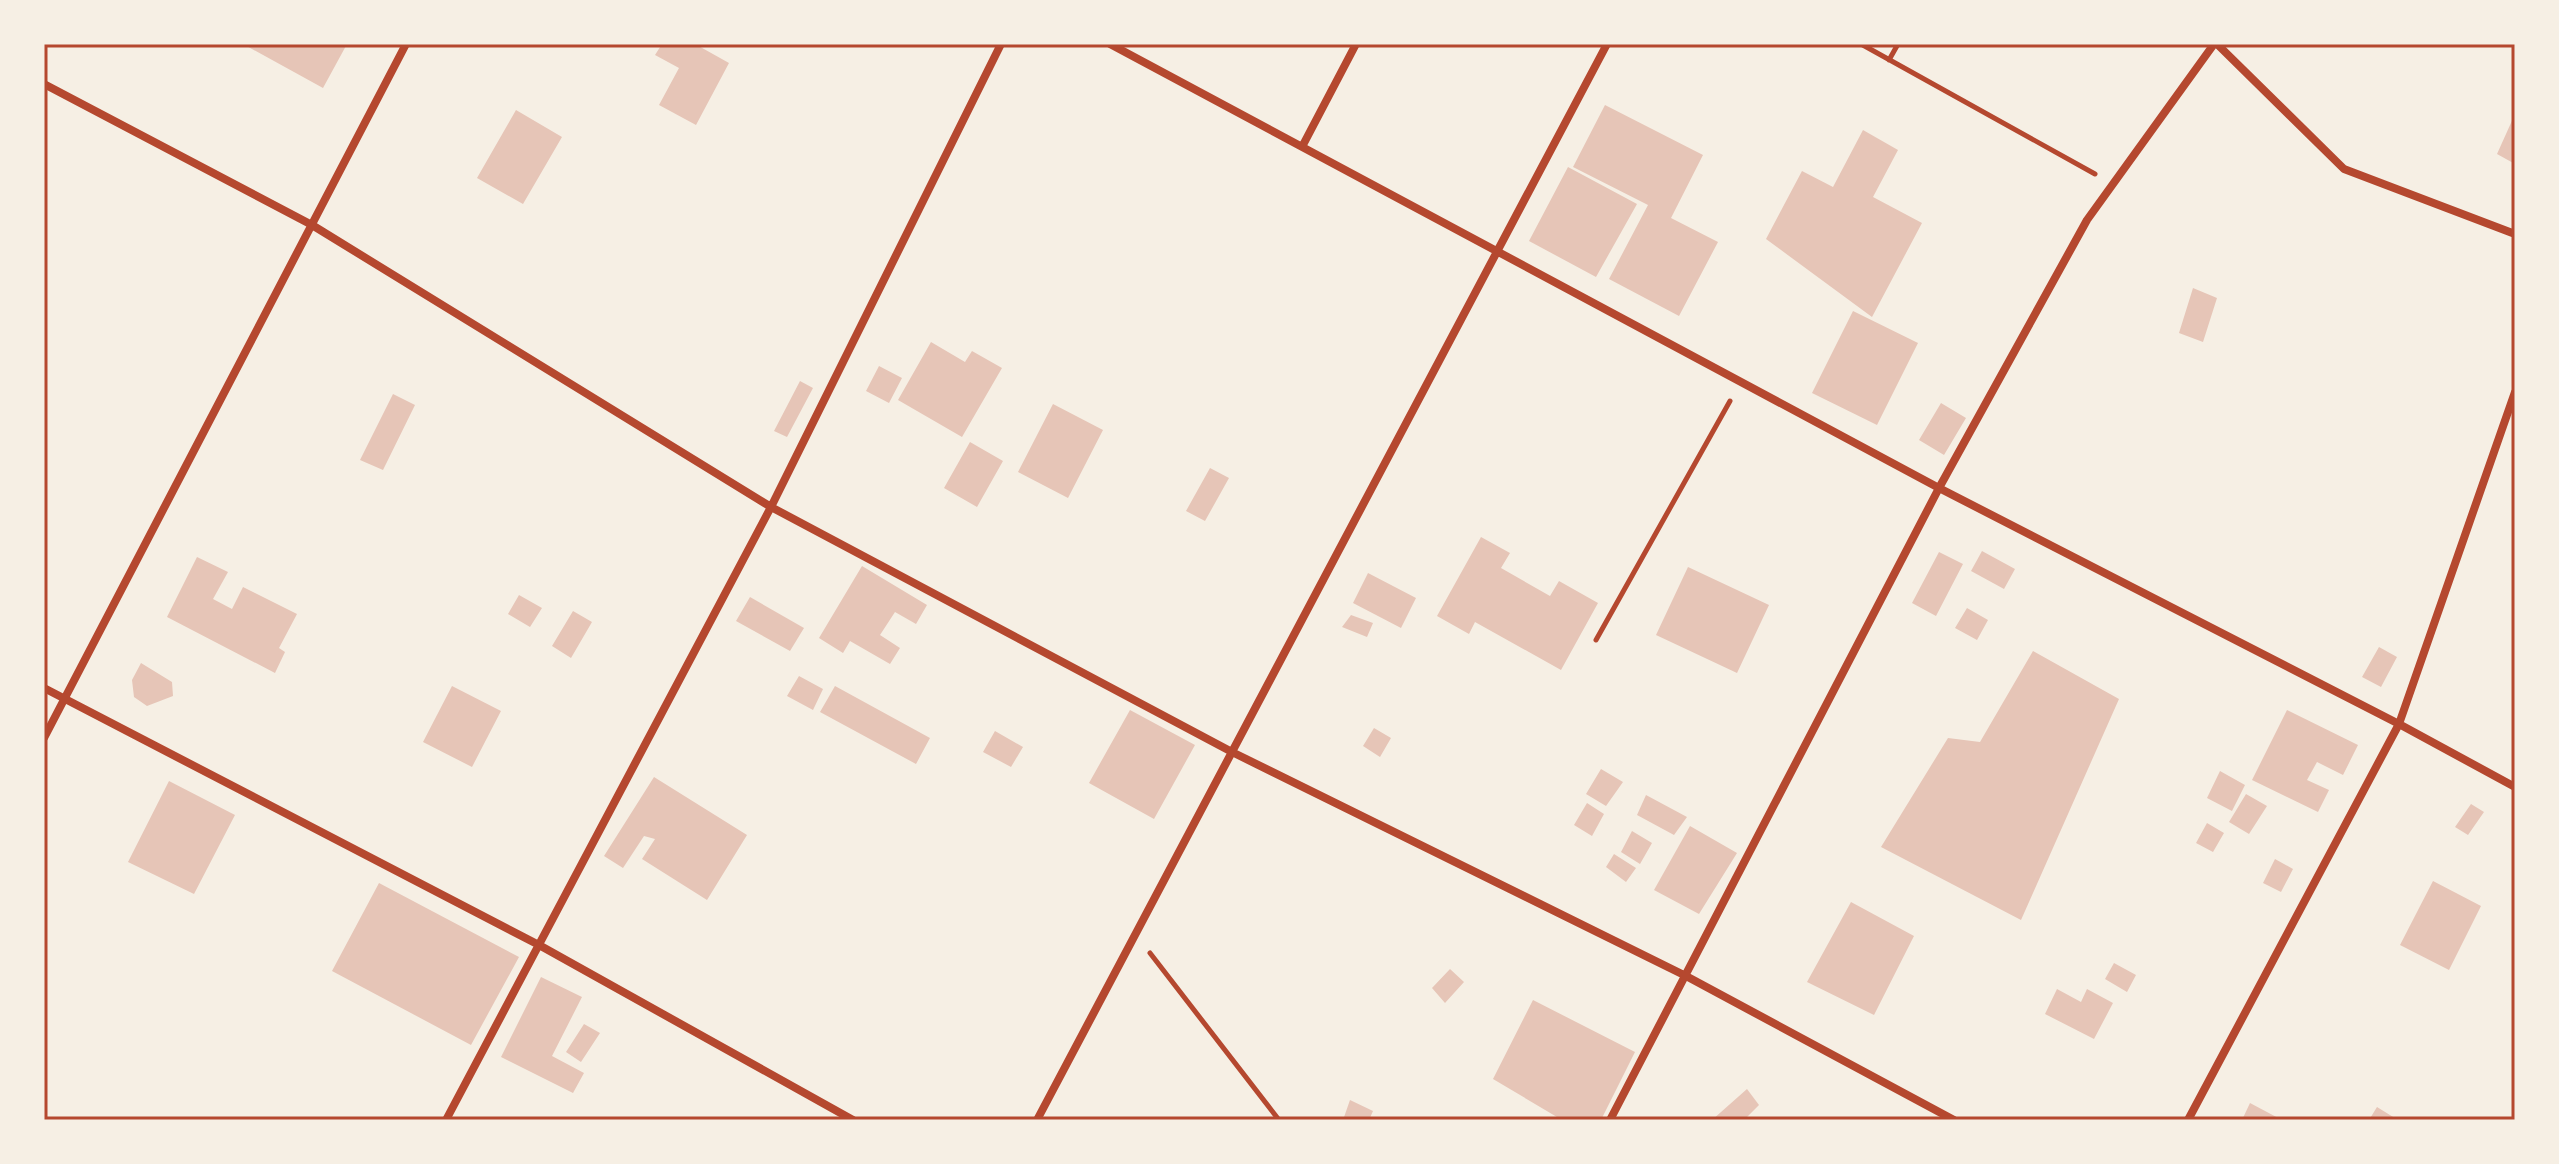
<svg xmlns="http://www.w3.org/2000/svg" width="2559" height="1164" viewBox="0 0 2559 1164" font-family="Inter,sans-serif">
	<rect width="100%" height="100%" fill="#f6efe4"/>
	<path fill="#e6c5b7" d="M243,44H347L323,88Z
		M662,44H695L729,63L696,125L659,105L679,68L655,55Z
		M1605,105L1703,155L1671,218L1718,242L1679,316L1609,279L1648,205L1573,167Z
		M516,110L562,137L523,204L477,178Z
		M2515,114V164L2497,154Z
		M1863,130L1898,150L1873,197L1922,223L1872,317L1766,239L1802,171L1833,187Z
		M1568,167L1637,204L1596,277L1529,241Z
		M2193,288L2217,298L2203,342L2179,333Z
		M1853,311L1918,343L1877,425L1812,393Z
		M931,342L965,362L972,351L1002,368L962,437L898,400Z
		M879,366L902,378L889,403L866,391Z
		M800,381L813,388L787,437L774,431Z
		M393,394L415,405L383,470L360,460Z
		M1941,403L1966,418L1944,455L1919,440Z
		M1053,404L1103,430L1068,498L1018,472Z
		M970,442L1003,461L977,507L944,488Z
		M1210,468L1229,478L1205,521L1186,511Z
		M1481,537L1510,553L1501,568L1550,596L1559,581L1598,603L1561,670L1475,622L1469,634L1437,616Z
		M1982,551L2015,569L2004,589L1971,571Z
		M1939,552L1963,564L1936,616L1912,603Z
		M197,557L228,572L213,599L232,609L243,587L297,614L279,648L285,652L275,673L167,617Z
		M862,566L927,605L916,624L895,612L880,635L900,648L890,664L850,641L843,653L819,638Z
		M1688,567L1769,605L1737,673L1656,635Z
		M1368,573L1416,598L1401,628L1353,603Z
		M519,595L542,608L530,627L508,614Z
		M750,597L804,628L790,651L736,621Z
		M1967,608L1988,620L1977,640L1955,628Z
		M573,611L592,622L571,658L552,646Z
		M1351,615L1373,623L1367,637L1342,627Z
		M2379,647L2397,657L2381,687L2362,677Z
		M2033,651L2119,699L2021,920L1881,847L1948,738L1980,742Z
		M141,663L172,682L173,696L147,706L134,697L132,680Z
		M799,676L823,689L813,710L787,696Z
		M452,686L501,711L472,767L423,742Z
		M835,686L930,738L916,764L820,712Z
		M1130,710L1195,745L1154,819L1089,783Z
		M2287,710L2358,745L2343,775L2317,762L2307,780L2329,790L2318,812L2252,780Z
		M1374,728L1391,738L1380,757L1363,746Z
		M995,731L1023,747L1011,767L983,752Z
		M1601,769L1623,782L1606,806L1586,794Z
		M2220,771L2245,785L2232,811L2207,798Z
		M654,777L747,835L707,900L642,859L655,839L644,836L623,868L604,856Z
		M169,781L235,815L194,894L128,862Z
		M2246,794L2267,806L2249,834L2229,822Z
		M1646,795L1687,817L1674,835L1637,815Z
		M1587,803L1604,814L1592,836L1574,825Z
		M2471,804L2484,812L2468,835L2455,827Z
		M2207,823L2224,833L2213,852L2196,843Z
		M1690,826L1737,853L1699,914L1654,890Z
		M1632,831L1652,843L1640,864L1621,852Z
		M1614,854L1636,868L1626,882L1606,867Z
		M2275,859L2293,869L2281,892L2263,883Z
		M2433,881L2481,906L2449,970L2400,945Z
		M379,883L519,957L471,1045L332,971Z
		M1851,902L1914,936L1874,1015L1807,982Z
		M2114,963L2136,975L2127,992L2105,979Z
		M1450,969L1464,982L1445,1003L1432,988Z
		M541,977L582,997L552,1056L584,1073L573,1093L501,1057Z
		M2057,989L2081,1002L2087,989L2113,1003L2094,1039L2045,1014Z
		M1533,1000L1635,1052L1601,1120H1562L1493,1079Z
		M584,1024L600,1033L581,1062L566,1052Z
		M1747,1089L1759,1105L1744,1120H1712Z
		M1350,1100L1373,1111L1369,1120H1343Z
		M2250,1103L2282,1120H2242Z
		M2377,1107L2398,1120H2369Z"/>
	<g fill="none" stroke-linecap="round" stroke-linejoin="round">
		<path stroke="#b5482f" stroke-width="5" d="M1861,44L2095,174
			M1889,60L1898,44
			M1596,640L1730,401
			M1150,953L1279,1120"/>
		<path stroke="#b5482f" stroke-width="8" d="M1110,44L1939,488L2399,724L2515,787
			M2217,44L2344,169L2515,234
			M44,84L312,225L771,507L1232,752L1686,976L1954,1120
			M1303,145L1356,44
			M44,688L539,945L853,1120
			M44,738L406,44
			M446,1120L771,507L1001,44
			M1037,1120L1607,44
			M1610,1120L1939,488L2087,220L2214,44
			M2188,1120L2399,724L2515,392"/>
	</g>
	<rect width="2559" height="1164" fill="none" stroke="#f6efe4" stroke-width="92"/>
	<rect x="46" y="46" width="2467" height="1072" fill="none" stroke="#b5482f" stroke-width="3"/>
</svg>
